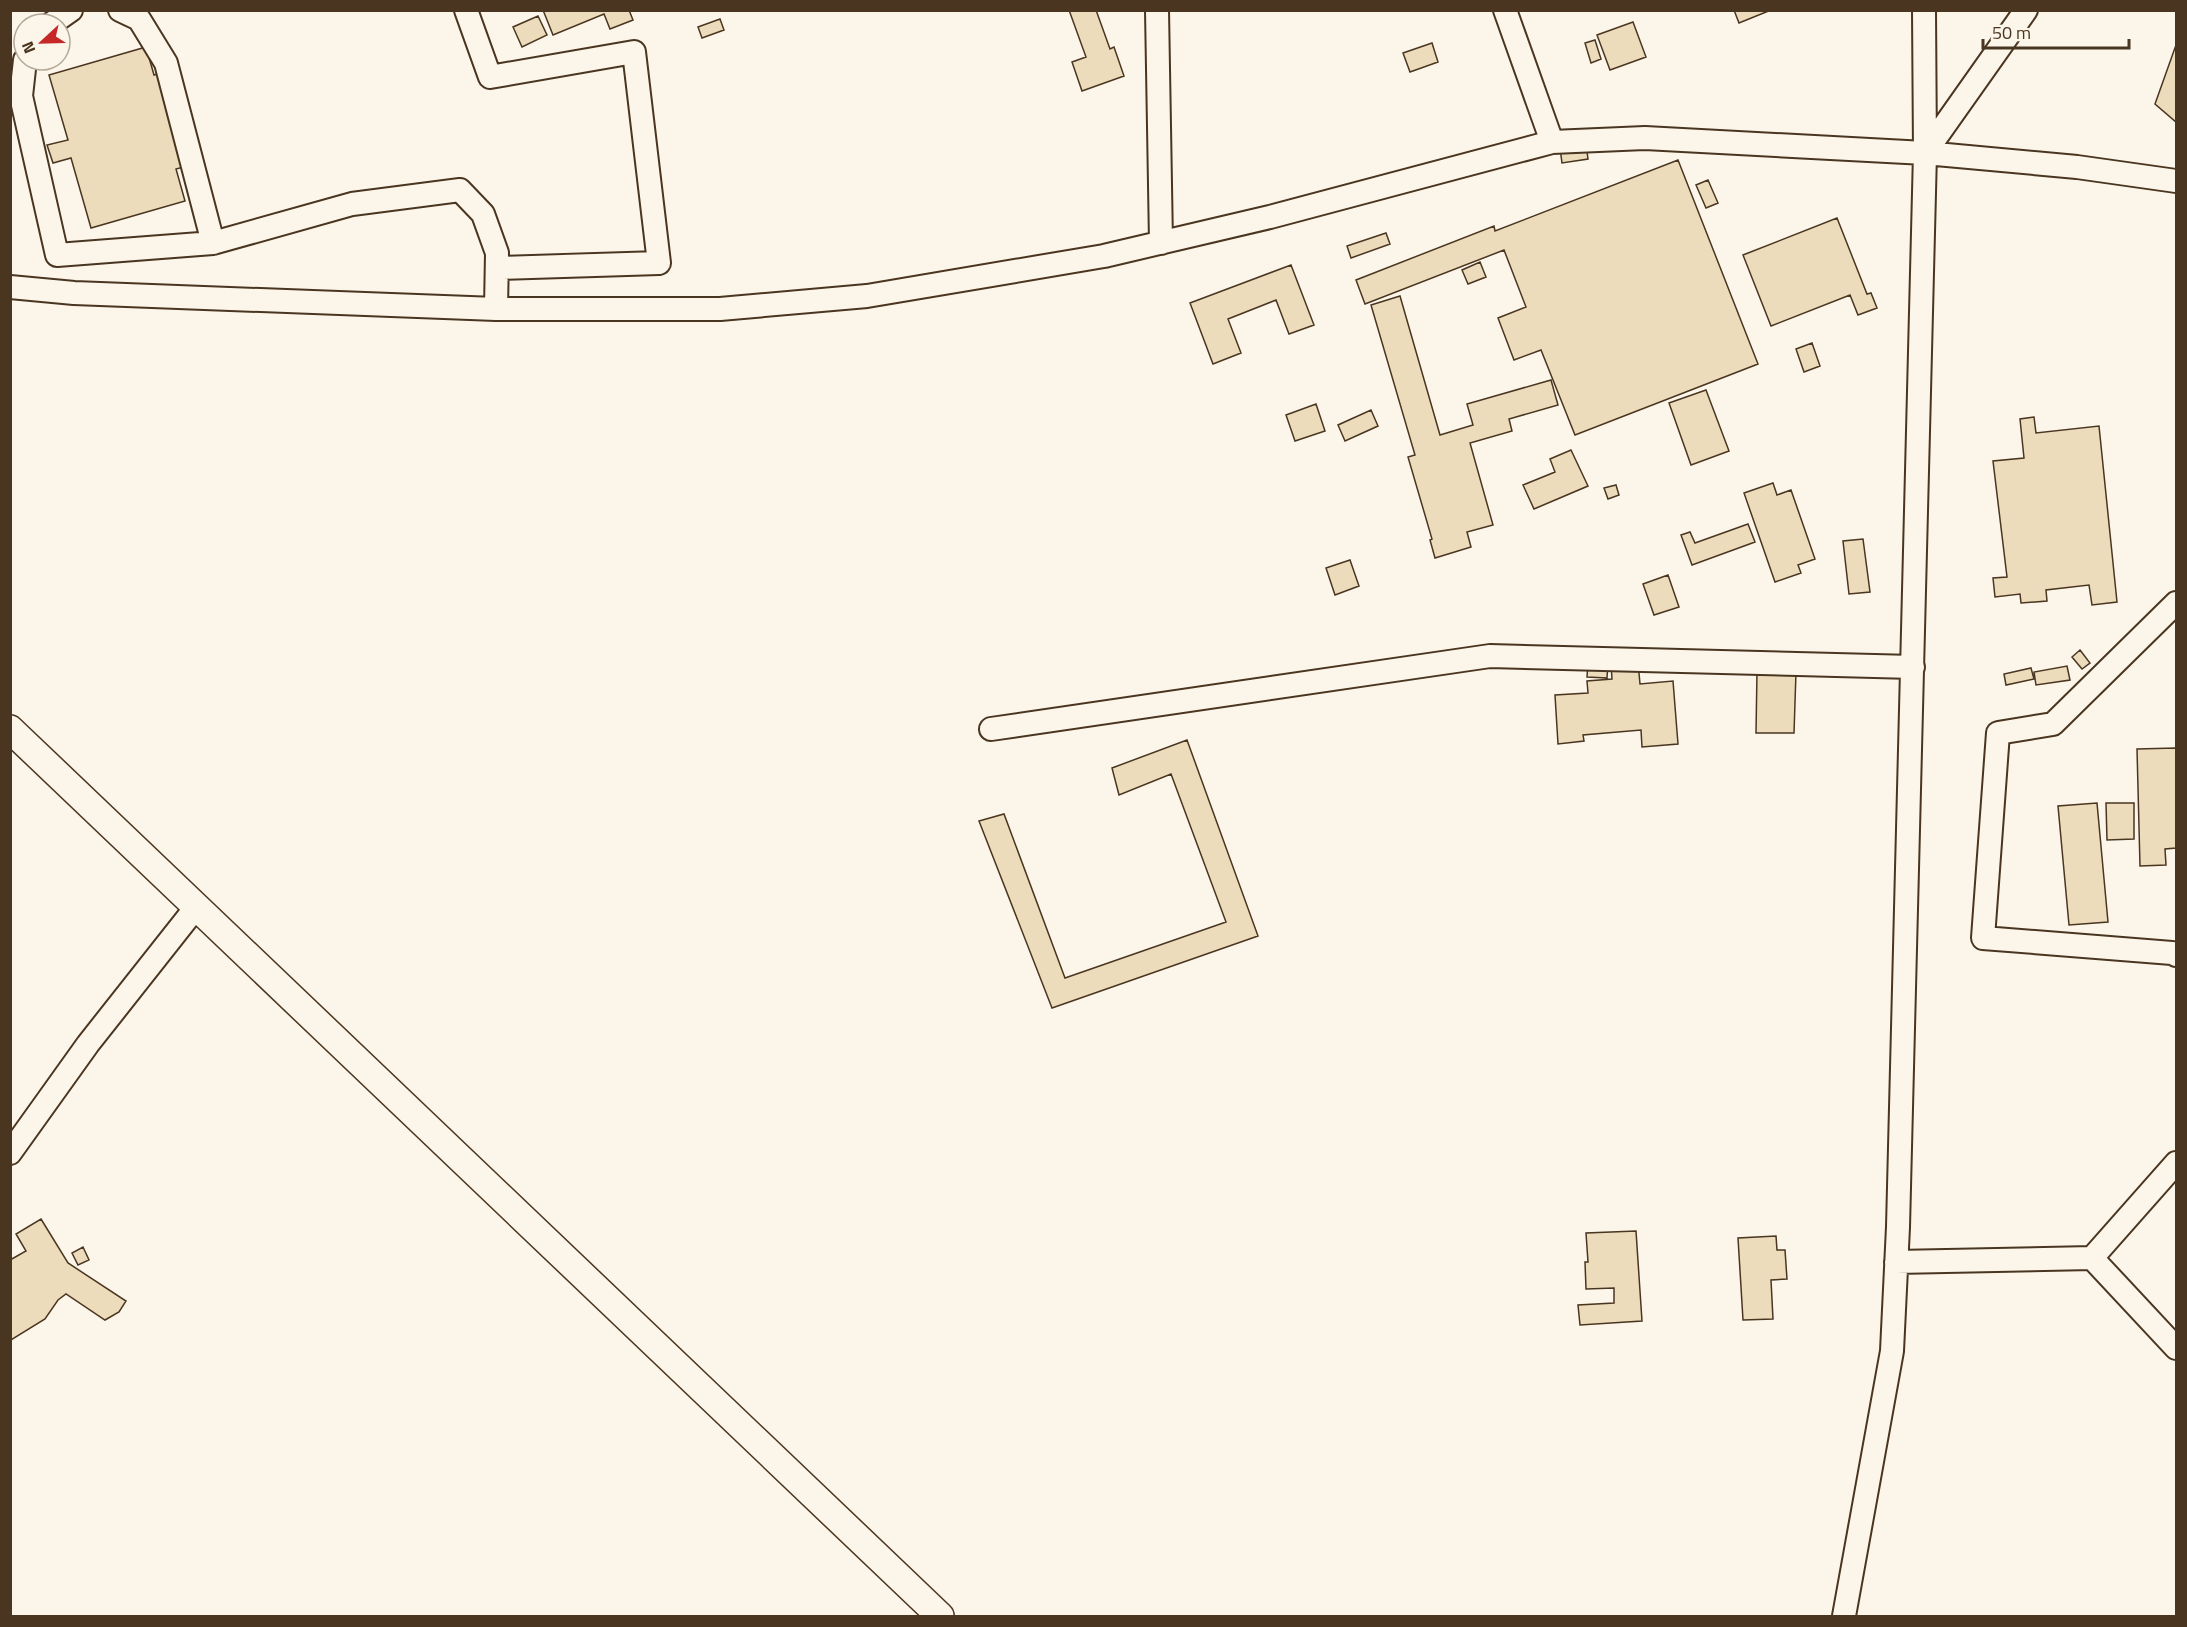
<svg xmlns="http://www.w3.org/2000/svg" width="2187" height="1627" viewBox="0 0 2187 1627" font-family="'Titillium Web',sans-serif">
	<rect width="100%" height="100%" fill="#fbf6e9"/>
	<path fill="#ecdcbc" stroke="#4a3520" stroke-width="1.5" d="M543,10H629L633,20L610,29L604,14L553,35Z
		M1069,10H1096L1110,49L1114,47L1124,76L1082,91L1072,62L1086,57Z
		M1734,10H1771L1739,23Z
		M538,16L547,35L522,47L513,27Z
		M720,19L724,30L702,38L698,27Z
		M1633,22L1646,57L1610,70L1597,35Z
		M1595,40L1601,59L1591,63L1585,43Z
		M1432,43L1438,62L1410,72L1403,53Z
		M2176,45V122L2155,104Z
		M146,47L154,75L164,72L191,165L176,169L185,201L91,228L71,158L53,163L47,145L68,140L49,75Z
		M1586,144L1588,159L1562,163L1560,148Z
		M1678,160L1758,364L1575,435L1541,350L1514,360L1498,318L1526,307L1504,250L1365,304L1356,280L1494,226L1495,231Z
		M1708,180L1718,203L1706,208L1696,185Z
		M1837,218L1867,294L1871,293L1877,308L1858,315L1850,295L1771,326L1743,255Z
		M1386,233L1390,244L1351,258L1347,246Z
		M1480,262L1486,277L1468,284L1462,270Z
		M1291,265L1314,325L1289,334L1276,300L1228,319L1241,353L1213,364L1190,303Z
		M1400,296L1440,435L1473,425L1467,404L1551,380L1558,405L1509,419L1512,431L1470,443L1493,525L1467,532L1471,547L1435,558L1430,540L1432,539L1408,457L1415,455L1371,305Z
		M1812,343L1820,366L1804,372L1796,349Z
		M1706,390L1729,451L1691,465L1669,403Z
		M1316,404L1325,431L1295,441L1286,415Z
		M1371,410L1378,426L1345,441L1338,425Z
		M2034,417L2036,433L2099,426L2117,602L2092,605L2089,585L2046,590L2047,601L2021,603L2020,594L1995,597L1993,578L2007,577L1993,461L2024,458L2020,419Z
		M1571,450L1588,486L1534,509L1523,485L1555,472L1550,459Z
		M1773,483L1777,495L1791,490L1815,559L1798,565L1801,573L1775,582L1744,493Z
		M1616,485L1619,495L1608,499L1604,488Z
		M1748,524L1755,542L1692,565L1681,535L1690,532L1695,543Z
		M1863,539L1870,592L1849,594L1843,541Z
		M1350,560L1359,586L1335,595L1326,568Z
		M1668,575L1679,607L1654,615L1643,584Z
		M2080,650L2090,663L2082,669L2072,657Z
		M1588,662L1608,663L1607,678L1587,677Z
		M1638,662L1640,684L1673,681L1678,744L1642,747L1641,730L1583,735L1584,741L1558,744L1555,695L1588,693L1587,681L1612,679L1611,664Z
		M2067,666L2070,680L2036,685L2034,672Z
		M2031,668L2034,679L2006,685L2004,674Z
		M1757,671L1796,672L1794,733H1756Z
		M1187,740L1258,936L1052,1008L979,821L1004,814L1065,978L1226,922L1171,774L1119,795L1112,768Z
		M2176,748V848L2165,849L2166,865L2140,866L2137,749Z
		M2097,803L2108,922L2069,925L2058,806Z
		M2106,803H2134V839L2107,840Z
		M41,1219L68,1263L126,1301L119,1312L105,1320L66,1294L58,1300L45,1319L11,1340L10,1260L26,1251L16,1234Z
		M1636,1231L1642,1321L1580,1325L1578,1305L1614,1303V1288L1586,1289L1585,1262H1588L1586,1233Z
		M1776,1236L1777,1250H1785L1787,1279L1771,1280L1773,1319L1743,1320L1738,1238Z
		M83,1247L89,1260L78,1265L72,1253Z"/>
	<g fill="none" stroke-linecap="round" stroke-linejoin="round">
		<defs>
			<path id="minor" d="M120,10L139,19L166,63L213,243L352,204L460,190L483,214L497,253L496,309
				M466,10L490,77L634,52L659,263L497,268
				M1157,10L1161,243
				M1505,10L1552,142
				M1924,10L1925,153
				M51,24L71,10
				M25,60L21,96L57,255L213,243
				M1925,153L2077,167L2176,181
				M1925,153L2026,10
				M10,287L74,293L496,309H720L867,296L1104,256L1270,217L1552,142L1645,138L1925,153L1898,1227L1892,1351L1844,1616
				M2176,603L2053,724L1998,733L1983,938L2172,953L2176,955
				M991,729L1490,656L1913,667
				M10,1153L88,1044L197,906
				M2092,1258L2176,1348
				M1896,1262L2092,1258L2176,1163"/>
			<path id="major" d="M10,729L940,1616"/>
		</defs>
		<use href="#minor" stroke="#4a3520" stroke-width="26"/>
		<use href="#major" stroke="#4a3520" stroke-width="30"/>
		<use href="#minor" stroke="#fbf6e9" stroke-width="22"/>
		<use href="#major" stroke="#fbf6e9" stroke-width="27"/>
	</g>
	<rect width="2187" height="1627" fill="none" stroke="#4a3520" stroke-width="24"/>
	<g transform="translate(42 42) rotate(248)"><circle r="28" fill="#fbf6e9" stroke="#b4a999" stroke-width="1.5"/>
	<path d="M0-4.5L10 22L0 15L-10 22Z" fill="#c62828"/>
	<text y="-9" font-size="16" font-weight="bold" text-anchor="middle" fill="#4a3520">N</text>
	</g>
	<path d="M1983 39v9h146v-9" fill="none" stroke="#4a3520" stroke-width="3"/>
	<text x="1992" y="39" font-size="18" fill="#4a3520" stroke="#fbf6e9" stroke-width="4.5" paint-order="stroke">50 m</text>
</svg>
